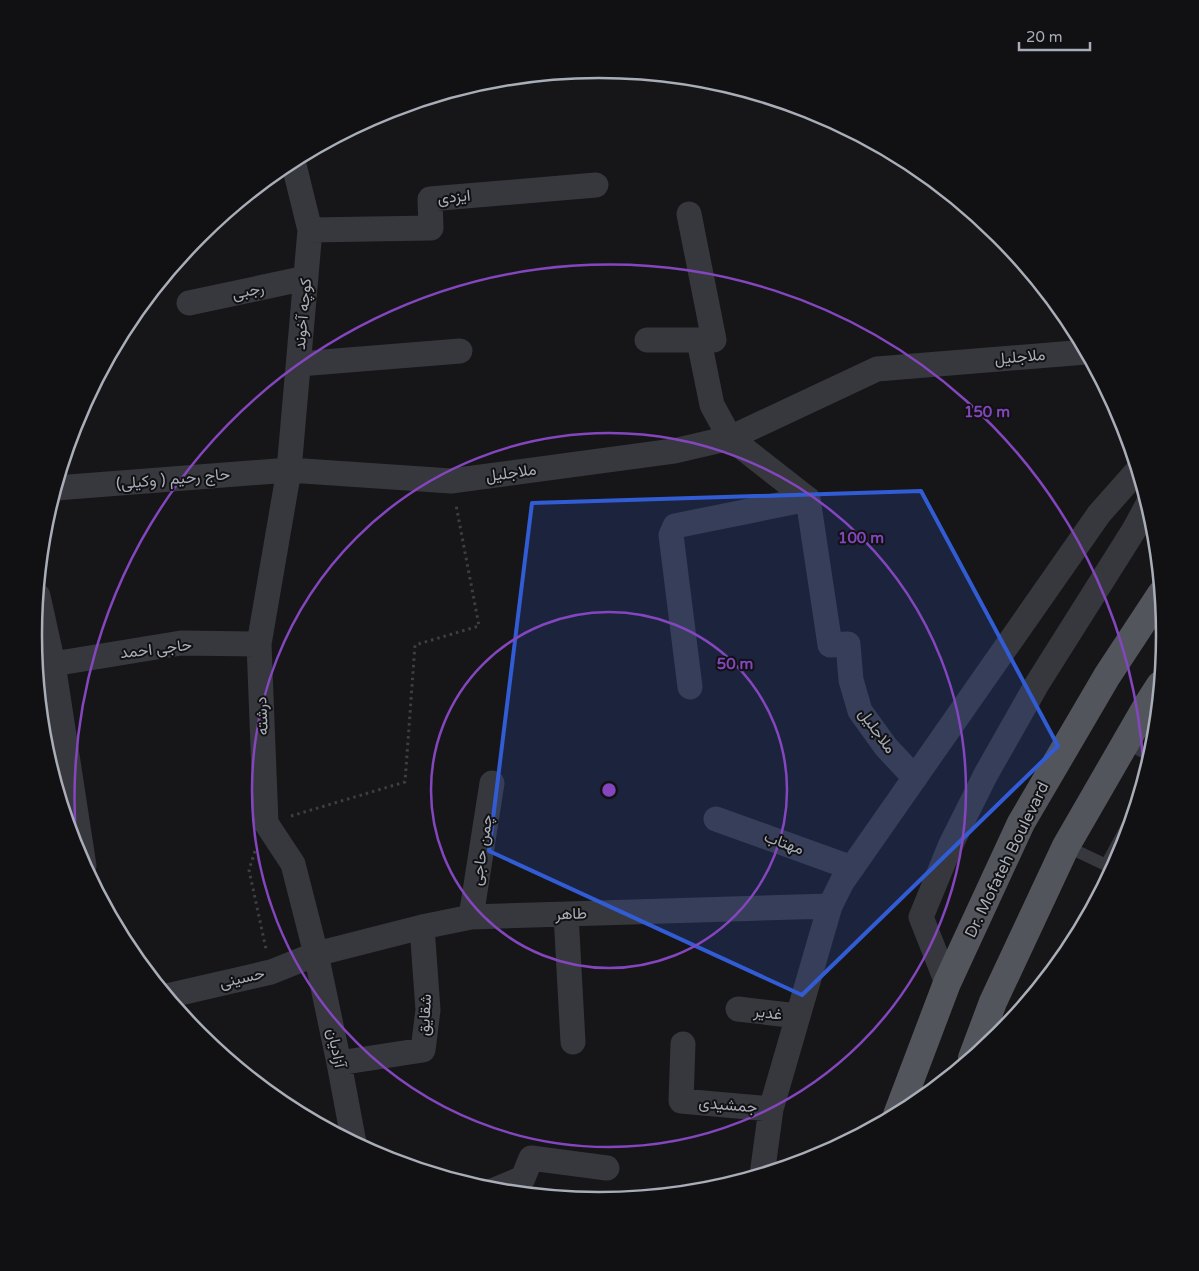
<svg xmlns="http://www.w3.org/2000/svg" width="1199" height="1271" viewBox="0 0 1199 1271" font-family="'Varela Round',Vazirmatn,sans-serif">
	<defs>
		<pattern id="park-crowns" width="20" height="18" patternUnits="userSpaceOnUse" patternTransform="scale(1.25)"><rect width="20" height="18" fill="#1e261f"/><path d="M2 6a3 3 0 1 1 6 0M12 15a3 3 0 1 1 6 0" fill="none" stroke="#3c433d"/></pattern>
	</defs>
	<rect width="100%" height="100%" fill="#161618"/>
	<path fill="url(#park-crowns)" d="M1062,940L1072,945L1070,950L1052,972Z"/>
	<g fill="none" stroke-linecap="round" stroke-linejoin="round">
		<path stroke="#3d3f44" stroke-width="3" stroke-dasharray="2.5 4" stroke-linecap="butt" d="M291,816L405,782L415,645L479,626L456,505
			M255,851L249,870L266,949"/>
		<path stroke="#37383d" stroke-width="12" d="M1125,743L1151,756
			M1066,846L1106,865L1134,813"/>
		<path stroke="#37383d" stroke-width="25" d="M293,161L310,230L289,470L259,644L266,823L293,864L316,954L339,1063L354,1143
			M310,230L431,228L430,199L596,185
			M189,303L306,278
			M647,340H714L689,214
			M699,341L712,405L730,438L808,499L830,645L848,644L851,680L860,711L886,747L915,778
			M299,364L460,351
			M56,488L289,470L451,481L674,451L730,438L877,369L1086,352
			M38,596L53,664L84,866
			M53,664L181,643L259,644
			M690,687L671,535L675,526L808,499
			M716,819L852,868
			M566,914L573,1042
			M471,917L492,783
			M947,983L921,917L951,844L986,774L1037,684L1134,530L1148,504
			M167,996L271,972L316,954L422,927L471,917L830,906
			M738,1009L798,1016
			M683,1044L681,1101L771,1109
			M339,1063L423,1050L428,1010L422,927
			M762,1175L771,1109L830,906L842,882L1099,514L1138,470
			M492,1191L523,1178L531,1158L607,1168"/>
		<path stroke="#53555c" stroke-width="28" d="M972,1058L993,1002L1066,846L1149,702L1160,685
			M897,1115L947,983L1021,823L1107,676L1161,594"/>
	</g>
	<path fill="#325cd3" fill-opacity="0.2" stroke="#325cd3" stroke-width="4" stroke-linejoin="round" d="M921,491L1058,746L802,995L489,851L532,503Z"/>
	<g fill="none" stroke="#8446be" stroke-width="2.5">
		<circle cx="609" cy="790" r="178"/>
		<circle cx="609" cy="790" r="357"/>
		<path d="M77 851A535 535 0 1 1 1144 776"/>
	</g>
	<g text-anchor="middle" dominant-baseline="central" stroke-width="4" stroke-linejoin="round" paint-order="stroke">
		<g font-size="16" fill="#a8adb8" stroke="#111113">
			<text transform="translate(454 197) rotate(-6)">ایزدی</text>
			<text transform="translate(248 291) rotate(-12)">رجبی</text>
			<text transform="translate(303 314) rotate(-85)">کوچه آخوند</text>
			<text transform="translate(1020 357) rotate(-5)">ملاجلیل</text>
			<text transform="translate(511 473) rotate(-8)">ملاجلیل</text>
			<text transform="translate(173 479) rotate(-5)">حاج رحیم ( وکیلی)</text>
			<text transform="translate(156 649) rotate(-7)">حاجی احمد</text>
			<text transform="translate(262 716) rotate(-92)">درشته</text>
			<text transform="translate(877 731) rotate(54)">ملاجلیل</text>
			<text transform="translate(784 843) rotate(20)">مهتاب</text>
			<text transform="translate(482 850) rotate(-81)">چمن حاجی</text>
			<text transform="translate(1007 860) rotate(-64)">Dr. Mofateh Boulevard</text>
			<text transform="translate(571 914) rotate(-2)">طاهر</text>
			<text transform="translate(242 978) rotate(-13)">حسینی</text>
			<text transform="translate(768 1013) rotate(7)">غدیر</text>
			<text transform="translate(425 1015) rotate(-87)">شقایق</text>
			<text transform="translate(336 1048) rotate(78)">آزادیان</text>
			<text transform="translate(728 1105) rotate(5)">جمشیدی</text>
		</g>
	</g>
	<path d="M0 0H1199V1271H0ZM42 635a557 557 0 1 1 1114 0a557 557 0 1 1-1114 0Z" fill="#111113" fill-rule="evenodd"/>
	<path fill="none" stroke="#a8adb8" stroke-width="2.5" d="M42 635a557 557 0 1 1 1114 0a557 557 0 1 1-1114 0Z"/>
	<circle cx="609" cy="790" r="8" fill="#8446be" stroke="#111113" stroke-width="2.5"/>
	<g font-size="15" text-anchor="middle" font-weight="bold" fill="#8446be" stroke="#111113" stroke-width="4" stroke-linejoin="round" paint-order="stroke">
		<text x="987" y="417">150 m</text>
		<text x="861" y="543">100 m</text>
		<text x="735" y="669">50 m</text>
	</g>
	<path d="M1019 42v8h71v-8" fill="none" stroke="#a8adb8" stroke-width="2.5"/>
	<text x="1026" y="42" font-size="15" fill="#a8adb8" stroke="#111113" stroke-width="4" paint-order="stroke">20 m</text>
</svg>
